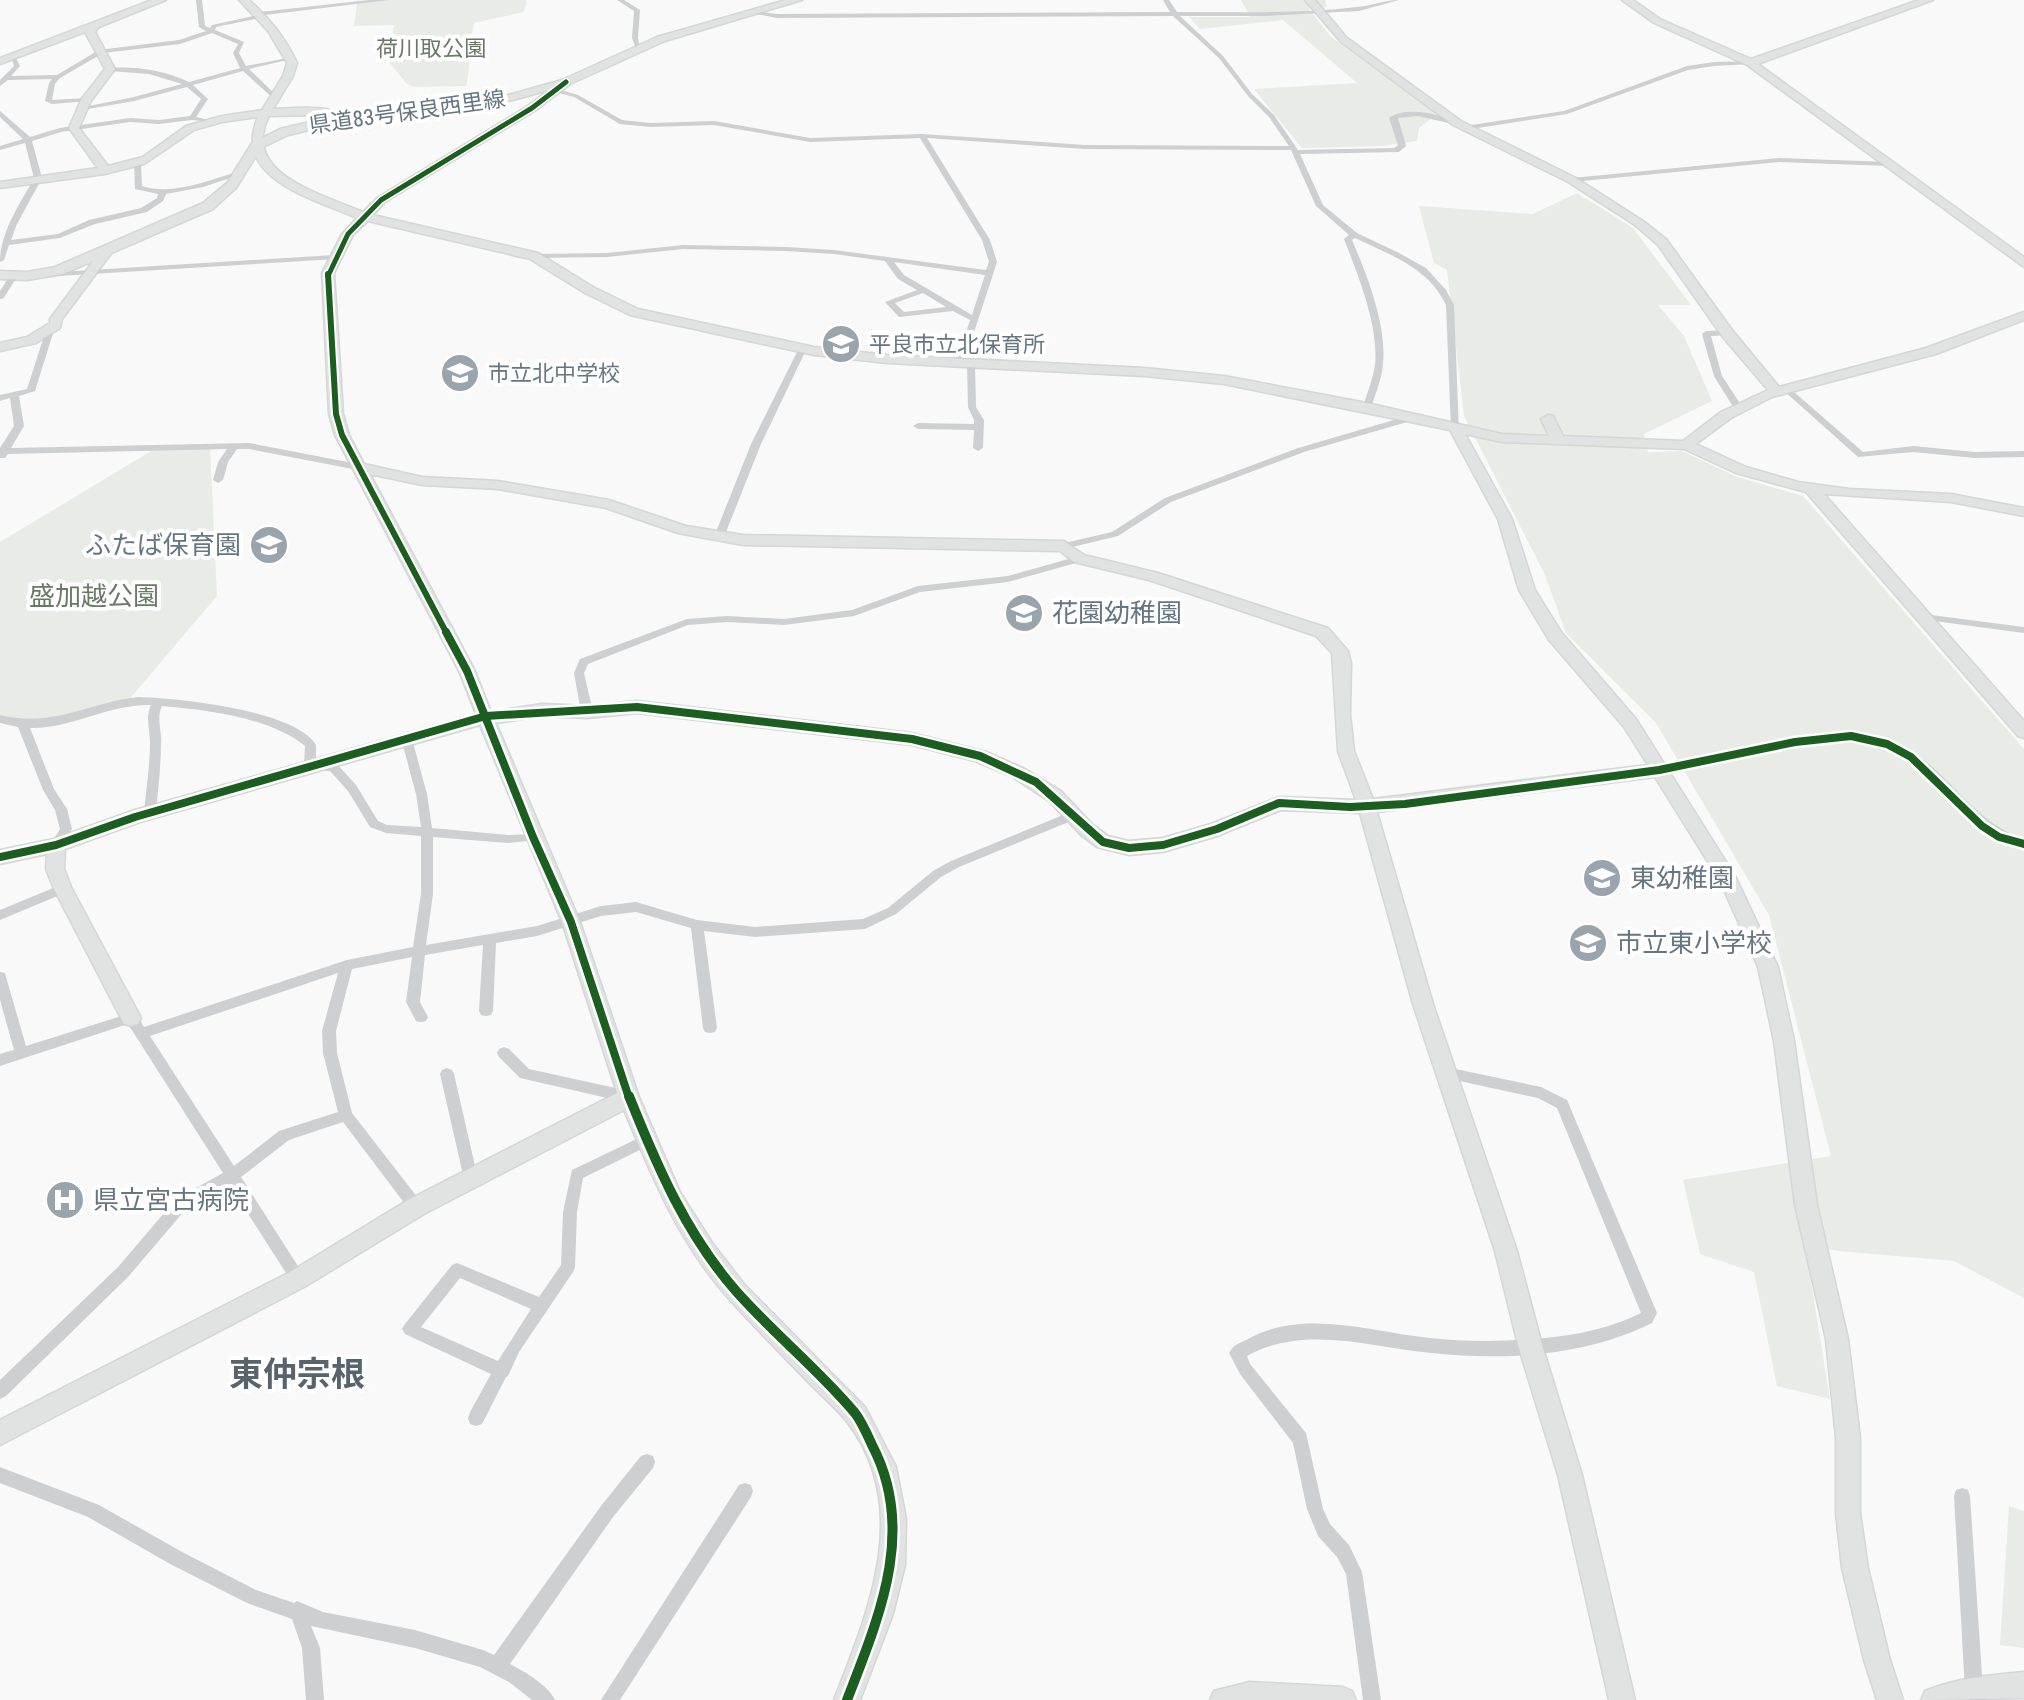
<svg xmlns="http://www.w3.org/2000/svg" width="2024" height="1700" viewBox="0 0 2024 1700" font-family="'Roboto Condensed','Noto Sans JP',sans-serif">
	<rect width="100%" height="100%" fill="#f9f9f9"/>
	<path fill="#e8ebe6" d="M379,0H526L527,4L523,12L474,23C469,45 471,65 466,86L414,87L406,83L389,62L394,25L354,26L357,3Z
		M1241,0H1325L1327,7L1309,9L1331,37L1437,114L1419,128L1417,141L1382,146L1302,148L1254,89L1357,83L1283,20L1200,29L1189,17H1250Z
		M1577,193L1633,228L1691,305H1658L1684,336L1712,401L1644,434L1648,452L1682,451L1737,477L1803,496L2024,749V1298L1954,1261L1839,1251L1805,1245L1830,1399L1777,1386L1754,1272L1700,1254L1683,1180L1831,1156L1769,915L1656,723L1566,633L1545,575L1464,416L1447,270L1434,263L1419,206L1533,214Z
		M210,447L217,596L127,702L23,725L0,716V542L153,450Z
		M2009,1506L2024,1511V1648L2000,1645Z"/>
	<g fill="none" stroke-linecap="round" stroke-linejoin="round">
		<defs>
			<path id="secondary" d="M152,0H166L99,27L95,32L115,69L91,101L79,128L108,166L143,157L186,126L222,116L262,110L283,76L287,63L268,31L239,0H249C269,18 286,39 297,63L293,76L273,109C298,108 331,104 352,118L347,121L316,115L269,116C239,174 324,195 363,212L377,198L528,106L562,80H570V84L536,110L385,202L373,215L538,253L593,287L638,309L814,347L887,355L1144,368L1224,376L1367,403L1502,434L1549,436L1541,419L1548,415L1553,416L1563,436L1683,441L1721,412L1768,390L1722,336L1658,245L1635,225L1568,182L1453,125L1341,42L1305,0H1315L1347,38L1461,121L1576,178L1643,221L1666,239L1732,330L1779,387L1926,348L2024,312V320L1936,354L1772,397L1731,418L1696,444L1746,467L1798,482L1849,489L1951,494L2024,508V516L1951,502L1824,494L2024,721V738L2018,736L1806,492L1736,473L1684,449L1502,442L1465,434L1512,519L1535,590L1561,632L1636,719L1735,876L1778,967L1794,1041L1817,1205L1848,1339L1860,1438V1513L1868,1568L1890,1660L1903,1700H1877L1864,1660L1842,1568L1836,1513V1438L1826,1339L1795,1205L1774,1041L1758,967L1721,883L1655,777L1377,812L1433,1004L1517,1251L1542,1345L1582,1475L1635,1700H1609L1558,1475L1518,1345L1495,1251L1413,1004L1360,813L1281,810L1217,836L1163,852L1129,855L1097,847L1081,835L1049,801L1011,776L975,761L912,745L637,713L587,718L542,716L496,723L580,922L639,1097L680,1192L713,1244L744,1284L865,1407L896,1467L906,1519L905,1565L893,1614L860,1700H834C868,1612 913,1509 848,1423C838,1410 825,1399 814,1388C786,1359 757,1330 730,1300C680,1245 652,1177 624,1110L424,1214L306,1286L0,1445V1420L290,1272L408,1200L617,1093L562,922L480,725L140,822L65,849L64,869L72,889L141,1018L138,1024L131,1026L124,1024L54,889L46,869L47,854L0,864V850L54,839L135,810L476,714L459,671L335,435L329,414L322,273L342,234L357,218C314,199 231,179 258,117L222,122L194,130L144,164L105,174L0,188V182L98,168L69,128L81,100L105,69L85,32L0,64V58ZM368,221L530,259L585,293L630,315L814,355L887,363L1144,376L1224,384L1450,430L1498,519L1519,590L1549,640L1624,727L1648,765L1373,799L1354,751L1350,714L1351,663L1348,651L1328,628L1158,573L1084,555L1064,541L743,535L686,526L609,500L498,481L422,477L364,464L349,435L343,414L334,273L353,235ZM370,474L422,485L498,489L606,508L678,533L743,545L1060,551L1074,562L1149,580L1316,636L1332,653L1338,751L1356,800L1279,797L1211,824L1163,838L1129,841L1108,836L1093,825L1061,791L1023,768L986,752L912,733L637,701L587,706L542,704L491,712L475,671Z
				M1622,0H1633L1660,19L1751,59L1919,0H1933L1758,64L2024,257V267L1747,65L1654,23Z
				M103,248L113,251L62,319L60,328L36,343L0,351V343L27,337L50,323V319Z
				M2024,1672V1698L1921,1700L1925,1691C1956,1678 1990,1675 2024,1672Z
				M1249,1682L1343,1687L1352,1691L1356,1700H1210L1214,1691Z"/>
			<path id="primary" d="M786,0H802L665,41L570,84L513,100L431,114L331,125L288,135L261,148L236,188L213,209L63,274L27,280L0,279V271L27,272L55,267L203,203L227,183L252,143L280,129L331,117L431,108L508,95L562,80L657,37Z"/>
		</defs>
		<use href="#secondary" stroke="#d5d6d7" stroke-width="3"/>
		<use href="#primary" stroke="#d5d6d7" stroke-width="3"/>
		<path fill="#cecfd0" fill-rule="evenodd" d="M196,0H202L205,26L210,28L212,25L258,15L260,12L369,0H389L265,15L264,17L216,27L215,30L244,42L239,53L246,66L292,57V59L249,69L278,97V99H274L243,71L193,85L208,99L196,117L210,120V122L192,120L159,124L130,122L61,132L32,141L42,178L17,224L11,240L58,234L89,220L141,208L157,198L158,194L135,189L134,161L141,163L142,186C174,196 207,180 238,172L242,174L203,187L166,194L163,201L147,212L95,224L60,238L9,245L4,260L0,262C0,232 20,204 34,178L25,143L0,150V146L23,139L0,117V111L30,137L60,128L130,118L159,120L190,116L201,99L187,87L134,101L82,110L79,108L134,97L182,84L149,74L110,71L107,69L108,68C135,66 164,70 189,82L240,68L233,53L238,44L212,33L180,44L103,53L60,78L55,84L52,100L86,98L88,99V101L52,104L45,101L49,83L52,79L8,80L0,86V80L14,66L11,56H15L20,66L11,76L57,75L99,50L179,40L206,31L199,27Z
			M617,0H624L640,10L638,38L640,49H636L632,38L634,11Z
			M1163,0H1169L1177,12C1236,12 1297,14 1357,7C1371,6 1384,0 1399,0L1359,11L1265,16H1180L1223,56L1252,94L1274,115L1298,150L1394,148L1398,145L1389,118C1407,105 1442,115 1461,123L1457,125L1418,116L1398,118L1406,146L1399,152L1300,154L1323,205L1357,233L1399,253L1426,268L1446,290L1454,305L1459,431H1453L1451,429L1446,305C1428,267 1390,255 1355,238L1352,240C1367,275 1387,325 1383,364C1382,378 1376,393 1371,407L1367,410L1363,407C1367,393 1373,379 1375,365C1379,326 1358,275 1344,239L1349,235L1316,206L1291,150L1085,149L927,138L990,240L997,262L964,363L960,366L956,363L970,320L953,311L899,317L885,302L917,290L898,279L885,261L834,254L786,251L683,249L607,257L534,258L530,256L534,254L607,253L683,245L786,247L834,250L986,270L989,262L982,240L920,138L810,142L714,125L650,127L620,124L574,97L555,92V90L557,89L578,95L622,120L650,123L714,121L810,138L922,134L1085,145L1289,146L1269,117L1248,96L1219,58L1173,16L777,18L752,13L755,11L777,14L1170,12ZM894,262L985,275L972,315L904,275ZM923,293L946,307L904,312L895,303Z
			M1751,61L1754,63L1753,64L1714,66L1688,70L1567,114L1465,130L1461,128L1465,126L1564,111L1687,66L1714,62Z
			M1779,158L1888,162L1892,164L1888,166L1779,162L1572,182L1568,180L1572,178Z
			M334,255L338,257L337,259L42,277L38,275L42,273Z
			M10,275L17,277L3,299H0V291Z
			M50,327L54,330L35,391L19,396L24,426L11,448L249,443L358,464L363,467L358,470L249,449H237L228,462L223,480L218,483L213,480L218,462L227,449L8,454L5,458H0V448L14,426L10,398L0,401V395L27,389L46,330Z
			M1727,330L1731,333L1730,335L1711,336L1722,376L1743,408L1738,411L1735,410L1714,376L1702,334L1706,331Z
			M802,347L806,350L761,444L724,537L722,539H716L714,537L751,444L798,350Z
			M971,361L975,364L976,407L984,420L983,448L978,451L973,448L974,430L918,429L913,426L918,423L974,424V420L968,407L967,364Z
			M1786,385L1863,452L1913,446L1975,452L2024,451V457L1975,458L1913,452L1858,457L1783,390V386Z
			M1411,415L1414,416V420L1304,452L1171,502L1118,536L1064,549L1059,546L1060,544L1112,532L1165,498L1298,448Z
			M1079,556L1083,557V561L1008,582L920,592L854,616L784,625L727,622L688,625L588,664L584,673L593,712L587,716L581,712L574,673L580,659L687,619L727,616L784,619L852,610L918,586L1008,576Z
			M1923,614L2024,627V633L1919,619L1918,617L1919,615Z
			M138,697C178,698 295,710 316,745V762L337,764L356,785L378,821L387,825L421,827L416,794L401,738L407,734L411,735L427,794L432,828L508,835L537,834L539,837L537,840L508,843L433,837V894L426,945L537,926L601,906L636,902L697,920L755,927L863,919L888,908L933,871L951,861L1068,813L1072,812L1078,816L1076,819L959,867L941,877L896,914L865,929L755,937L704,931L717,1028L715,1032L710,1033L705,1032L703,1028L691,928L636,912L601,916L537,936L496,943L493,1011L491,1015L486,1016L481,1015L479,1011L483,945L425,955L420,1002L428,1017L426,1021L421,1022L416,1021L406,1002L412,957L352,969L336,1031L337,1053L352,1113L421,1202L423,1207L421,1212L416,1214L411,1212L343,1122L289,1140L241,1177L303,1274L305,1279L303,1284L298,1286L293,1284L229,1184L186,1209L128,1277L6,1396L0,1399V1380L118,1267L176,1199L223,1173L128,1024L0,1066V1054L14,1050L0,1000V972L5,973L6,977L26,1046L131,1013L136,1014L144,1027L347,960L413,947L421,894V836L386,833L370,827L348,791L330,771L306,769L304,766L305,746C269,717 207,710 162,706C156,718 162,730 161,743C161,766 158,790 156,813L150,817L144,813C146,790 150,766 150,742C150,729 145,718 151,705C108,704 71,729 30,728L54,789L67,809L72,829L60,848H52L50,845L60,829L55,810L43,790L18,727L0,723V715C53,728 87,703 138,697ZM338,973L322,1031L323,1053L338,1112L279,1131L234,1166L150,1036Z
			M1849,732C1864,733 1878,735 1892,741C1947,763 1965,819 2024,839V848C1969,831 1959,802 1919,768C1905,757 1888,745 1870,742C1810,732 1719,761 1659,774L1653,770L1659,766C1722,752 1784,735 1849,732Z
			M63,884L67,886L69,889L67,892L0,920V910Z
			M504,1047L509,1049L529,1069L629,1091L634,1093L636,1097L634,1101L629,1103L520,1078L499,1057L497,1053L499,1049Z
			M1446,1067L1541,1087L1567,1100L1657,1313L1652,1323C1586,1356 1505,1361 1432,1353C1369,1347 1305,1324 1247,1356L1250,1364L1306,1433L1323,1509L1330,1524L1349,1545L1362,1572L1381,1700H1363L1346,1574L1337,1557L1318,1536L1307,1509L1293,1443L1240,1374L1229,1353C1233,1345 1240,1343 1248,1339C1304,1308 1371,1332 1430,1338C1448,1340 1467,1341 1485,1341C1538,1340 1593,1337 1641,1313L1557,1108L1538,1098L1441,1077L1439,1073L1441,1069Z
			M447,1068L452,1070L454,1074L478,1179L476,1184L471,1185L466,1184L464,1179L440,1074L442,1070Z
			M647,1134L652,1136L654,1140L652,1144L583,1178L577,1212L575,1267L573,1272L519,1352L508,1376L506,1377L482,1424L476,1426L470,1424L468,1418L470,1412L491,1374L405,1334L402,1329L405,1324L452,1265L457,1263L539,1297L561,1265L563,1212L572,1170ZM460,1278L531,1309L498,1361L421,1327Z
			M647,1454L653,1456L655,1462L653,1468L613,1517L510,1664C525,1672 548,1685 555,1700H532L509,1682L480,1667L415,1648L311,1626L320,1648L324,1700H306L302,1648L292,1619L247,1603L172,1565L88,1517L0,1483V1467L99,1505L184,1553L256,1590L294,1603L297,1601L323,1612L415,1630L483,1650L494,1655L601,1506L641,1456Z
			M745,1483L751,1485L753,1491L751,1497L620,1700H601L739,1485Z
			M1962,1488L1968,1490L1970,1496L1983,1690L1987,1700H1969L1965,1690L1954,1496L1956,1490Z"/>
		<use href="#secondary" fill="#e1e2e2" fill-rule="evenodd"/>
		<use href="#primary" fill="#e1e2e2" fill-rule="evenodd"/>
		<defs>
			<path id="cycleway-far3" d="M328,276L348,234L381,200L532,108L566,82"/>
			<path id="cycleway-far2" d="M328,274L336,414L342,435L447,634"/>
			<path id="cycleway-far1" d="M446,632L467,671L533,837L571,922L629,1098
				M0,857L56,845L135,817L486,716L637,707L912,739L980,756L1036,782L1103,842L1129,848L1163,845L1217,829L1279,803L1350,807L1405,804L1659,770L1795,742L1851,736L1887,744L1911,757L1982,826L1999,837L2024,844"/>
			<path id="cycleway" d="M629,1096C657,1166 686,1234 736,1291C774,1334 819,1370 855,1413C862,1422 867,1434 872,1445C917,1530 879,1617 847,1700"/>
		</defs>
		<use href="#cycleway-far3" stroke="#fff" stroke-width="8"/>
		<use href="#cycleway-far2" stroke="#fff" stroke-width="10"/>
		<use href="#cycleway-far1" stroke="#fff" stroke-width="13"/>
		<use href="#cycleway" stroke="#fff" stroke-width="15"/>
		<use href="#cycleway-far3" stroke="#1b5e20" stroke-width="5"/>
		<use href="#cycleway-far2" stroke="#1b5e20" stroke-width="6"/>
		<use href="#cycleway-far1" stroke="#1b5e20" stroke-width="8"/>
		<use href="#cycleway" stroke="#1b5e20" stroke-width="10"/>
	</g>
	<defs>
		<symbol id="school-disc" viewBox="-11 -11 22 22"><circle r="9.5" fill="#99a4ac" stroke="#fff"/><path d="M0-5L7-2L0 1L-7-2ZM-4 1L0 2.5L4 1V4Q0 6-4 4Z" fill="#fff"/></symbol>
		<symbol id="hospital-disc" viewBox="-11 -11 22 22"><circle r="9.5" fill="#99a4ac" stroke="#fff"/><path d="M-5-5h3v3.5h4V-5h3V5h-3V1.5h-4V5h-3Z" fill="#fff"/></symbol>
	</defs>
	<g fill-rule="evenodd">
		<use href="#school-disc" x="819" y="322" width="44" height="44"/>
		<use href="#school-disc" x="438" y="351" width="44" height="44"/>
		<use href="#school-disc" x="247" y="523" width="44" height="44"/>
		<use href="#school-disc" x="1002" y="591" width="44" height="44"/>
		<use href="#school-disc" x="1580" y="856" width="44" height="44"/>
		<use href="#school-disc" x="1566" y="921" width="44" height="44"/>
		<use href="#hospital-disc" x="43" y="1178" width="44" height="44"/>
	</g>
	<g text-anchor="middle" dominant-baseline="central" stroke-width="8" stroke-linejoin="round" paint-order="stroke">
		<g font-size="22" fill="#687a64" stroke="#fff">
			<text x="431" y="48">荷川取公園</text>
		</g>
		<g font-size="22" fill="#657683" stroke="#fff">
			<text transform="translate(407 112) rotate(-8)">県道83号保良西里線</text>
		</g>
		<g font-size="22" fill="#657683" stroke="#fff" text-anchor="start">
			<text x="869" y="344">平良市立北保育所</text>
			<text x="488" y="373">市立北中学校</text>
		</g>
		<g font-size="26" fill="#657683" stroke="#fff" text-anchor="start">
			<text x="241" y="545" text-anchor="end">ふたば保育園</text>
			<text x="1052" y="613">花園幼稚園</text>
			<text x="1630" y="878">東幼稚園</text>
			<text x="1616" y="943">市立東小学校</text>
			<text x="93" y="1200">県立宮古病院</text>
		</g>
		<g font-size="26" fill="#687a64" stroke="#fff">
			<text x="94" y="596">盛加越公園</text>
		</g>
		<g font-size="34" font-weight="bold" fill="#57646e" stroke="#fff">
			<text x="297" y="1374">東仲宗根</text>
		</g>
	</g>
</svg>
